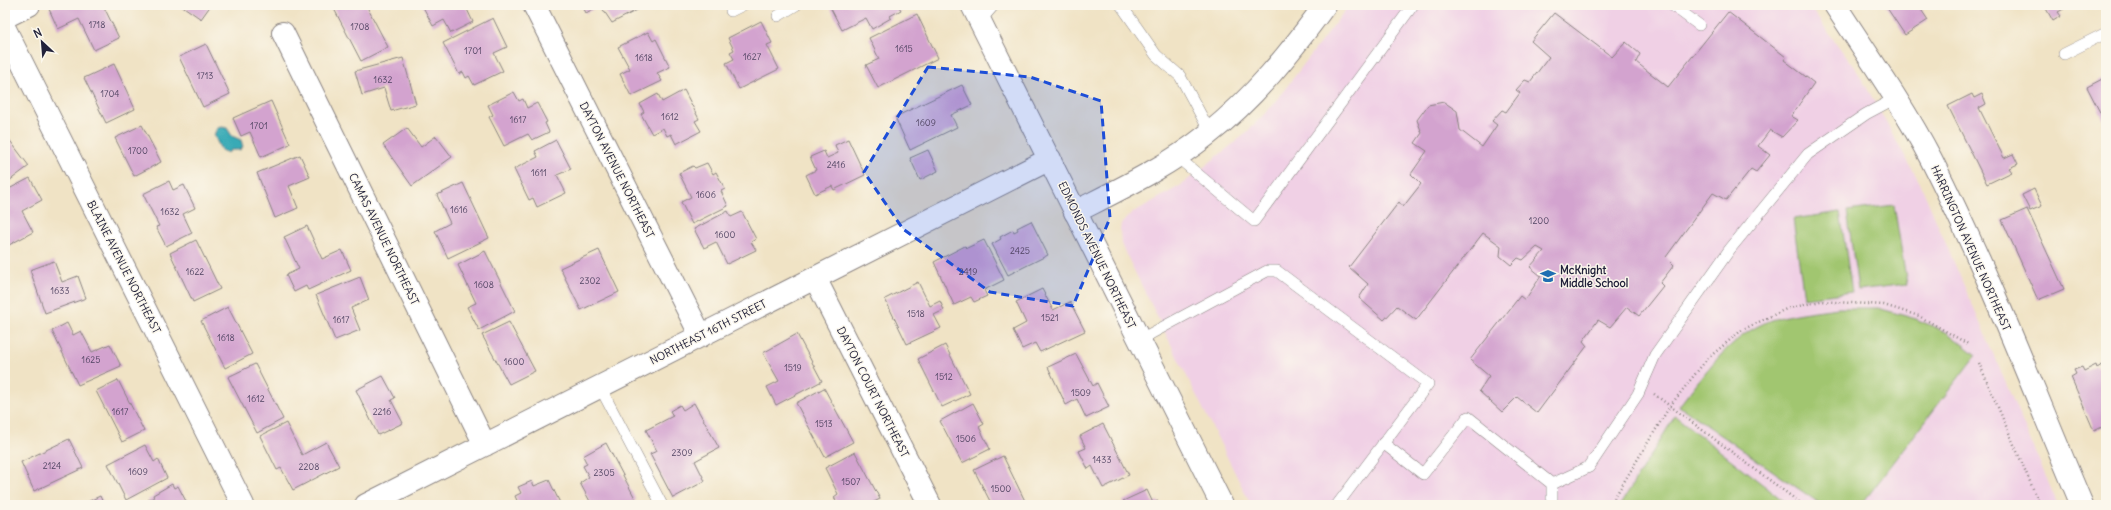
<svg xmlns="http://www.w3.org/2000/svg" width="2111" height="510" viewBox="0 0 2111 510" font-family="Delius,sans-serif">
	<rect width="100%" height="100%" fill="#fbf7ec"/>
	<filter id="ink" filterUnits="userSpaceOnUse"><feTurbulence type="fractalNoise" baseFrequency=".025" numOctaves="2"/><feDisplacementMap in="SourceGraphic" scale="8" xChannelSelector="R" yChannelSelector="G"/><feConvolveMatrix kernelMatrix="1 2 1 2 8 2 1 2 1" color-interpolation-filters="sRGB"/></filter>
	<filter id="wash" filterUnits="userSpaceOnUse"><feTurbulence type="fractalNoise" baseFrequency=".012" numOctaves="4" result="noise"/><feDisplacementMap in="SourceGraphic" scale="16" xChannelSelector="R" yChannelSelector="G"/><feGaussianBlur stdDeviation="0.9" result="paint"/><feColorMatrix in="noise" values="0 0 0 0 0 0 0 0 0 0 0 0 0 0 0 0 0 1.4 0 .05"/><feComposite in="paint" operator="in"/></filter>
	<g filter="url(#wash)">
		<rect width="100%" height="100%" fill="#f0e3c5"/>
		<path fill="#f0d0e5" d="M1349,5H1808L1859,74L1920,183L2058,505H1251L1121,244L1120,230L1121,224L1132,213L1180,186L1244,135L1272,106Z"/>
		<path fill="#a1c670" stroke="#627456" d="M1894,205L1907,284L1858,290L1847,211Z
			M1840,212L1852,292L1804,298L1793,219Z
			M1838,308H1878L1916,319L1948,333L1976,355L1861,505H1822L1679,406C1705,373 1730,335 1772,320C1793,313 1817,311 1838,308Z
			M1675,416L1789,505H1620Z"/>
		<path fill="#39aab6" stroke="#2e6678" d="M222,127L227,128L232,136L241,140L243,147L240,150H231L228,153L221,150L214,135L217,128Z"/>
		<g id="blocks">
			<path fill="#d3a3cf" d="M57,5H103L119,38L94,50L79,19L58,29L49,9Z
				M181,5H211L201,19Z
				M332,5H366L388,47L361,61Z
				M422,5H465L473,22L451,33L444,20L433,26Z
				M582,5H594L595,8L586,13Z
				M600,5H636L639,9L612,23Z
				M829,5H898L901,10L890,16L891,18L872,29L866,18L842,30Z
				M1885,5H1918L1928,20L1905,35Z
				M2044,5H2071L2058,12L2061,16L2053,21Z
				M1728,12L1786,57L1784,60L1814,83L1791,116L1798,120L1782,137L1770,130L1758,146L1770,155L1756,172L1751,169L1726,200L1713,193L1666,257L1674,265L1660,283L1663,286L1639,316L1627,307L1610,327L1598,320L1583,341L1587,346L1537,413L1517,397L1502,412L1479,391L1489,376L1470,360L1520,296L1525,300L1541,276L1530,267L1544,251L1537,247L1523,260L1518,258L1511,265L1500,256L1501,246L1483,233L1416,320L1397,306L1384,320L1359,298L1368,284L1349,267L1399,202L1403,207L1421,184L1411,174L1427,151L1415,143L1422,133L1417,120L1428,105L1444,102L1457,111L1460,130L1482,147L1497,125L1492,121L1502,110L1506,112L1520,93L1516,90L1525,80L1530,82L1549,57L1531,41L1554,13L1612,57L1626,42L1640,54L1636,62L1668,87Z
				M917,14L938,58L878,88L866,65L879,59L869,38Z
				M493,18L507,47L494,53L503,71L474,85L469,76L466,78L463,72L459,74L443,43Z
				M761,21L772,43L767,45L779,69L739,89L726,63L734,59L730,52L734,50L728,38Z
				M648,32L653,41L656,39L670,67L657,73L662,81L631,96L620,74L630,69L618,47Z
				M206,44L230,94L203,107L179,57Z
				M403,58L416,104L391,111L384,88L362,95L355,71Z
				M114,64L135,109L106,123L84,78Z
				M2106,77V124L2087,87Z
				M962,85L972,105L951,115L957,127L910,150L895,117Z
				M684,90L699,119L695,121L701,131L676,144L671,134L667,136L663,128L652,134L641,114L644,112L640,104L658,94L662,102Z
				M514,92L519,101L523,99L527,108L537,103L547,122L545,123L549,132L532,140L528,134L504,146L489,117L493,115L488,105Z
				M1972,94L1974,98L1982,94L1986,104L1979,108L2004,158L2013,154L2018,164L2009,168L2012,172L1987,184L1948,106Z
				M271,101L290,144L261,157L250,132L241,136L233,118Z
				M142,125L161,162L134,176L115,138Z
				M407,128L421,147L436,136L452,157L412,186L383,145Z
				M5,134L29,166L5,184Z
				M848,139L865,175L834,190L832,186L815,194L806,175L816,170L810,157L824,151L827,158L838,153L835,145Z
				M556,140L571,169L557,175L566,193L537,207L533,198L529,200L514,169L538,157L535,151Z
				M928,150L938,171L920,180L910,158Z
				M300,155L310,177L289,186L298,208L275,218L257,173Z
				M707,163L713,174L716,172L725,189L721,191L728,206L692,224L681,202L691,197L679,173L693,166L695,168Z
				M30,178L42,200L22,211L33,232L9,245L5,237V191Z
				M169,181L173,190L184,185L195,208L183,214L192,233L166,246L156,227L159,226L143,194Z
				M463,183L489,238L448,258L435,231L450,223L437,195Z
				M2034,189L2042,206L2030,211L2022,195Z
				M2027,209L2064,289L2038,300L2002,220Z
				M728,211L731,217L742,212L756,239L751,242L756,250L727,264L716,242L704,248L694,229Z
				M1031,221L1048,255L1008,275L992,244L1001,239L1000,237L1013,230L1014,232L1018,230L1017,228Z
				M307,226L322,259L342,250L351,270L308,290L306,286L294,292L286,275L299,269L284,237Z
				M196,240L220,289L193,302L170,253Z
				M984,240L1004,280L984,290L987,296L974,302L971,297L954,305L934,262L965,246L967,248Z
				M599,250L619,292L581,310L560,268Z
				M485,251L515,311L479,330L467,307L476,303L458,265Z
				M54,261L62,282L78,276L86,298L45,313L30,270Z
				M360,277L369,300L351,308L360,330L335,340L316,295Z
				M918,282L930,306L940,301L944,310L934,315L941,328L907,344L885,299Z
				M1042,289L1053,310L1070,302L1085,331L1040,352L1035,343L1022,349L1013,330L1026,323L1016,302Z
				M228,307L252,354L225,368L201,321Z
				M509,322L535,371L509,384L482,335Z
				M67,323L73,335L81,331L92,352L110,344L121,366L78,385L52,331Z
				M797,334L822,381L776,405L767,387L779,381L763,353Z
				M945,345L970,394L942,407L918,359Z
				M1076,354L1093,386L1097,383L1109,407L1086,418L1077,399L1066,405L1048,367Z
				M255,364L283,419L257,433L228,377Z
				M2096,365L2097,368L2102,365L2106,373V379L2104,380L2106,385V425L2094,431L2071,377L2076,374L2074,370L2082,367L2084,371Z
				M383,376L395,398L391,400L403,423L378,435L356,390Z
				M118,380L144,431L122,442L96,391Z
				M824,388L853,442L825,457L796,403Z
				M694,403L719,448L695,461L705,481L673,498L650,454L657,451L646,430L673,416L670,411L680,405L683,410Z
				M973,403L984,424L979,427L990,449L962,463L940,421Z
				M286,423L302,455L326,442L339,466L293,490L281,468L277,470L260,436Z
				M1103,424L1129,475L1103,488L1092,466L1088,469L1079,451L1086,448L1080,436Z
				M69,439L83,468L34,491L21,462Z
				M606,443L636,500L628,505H592L580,483L589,477L583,466L587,464L583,456Z
				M145,445L154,462L158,459L167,478L126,500L108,464Z
				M855,452L880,499L868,505H838L834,497L838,494L825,468Z
				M1003,456L1027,505H992L974,470Z
				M549,480L561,505H519L515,496L521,493L518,487L532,481L534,486Z
				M172,484L174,488L178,486L188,505H150L148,500L154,497L153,495Z
				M1147,490L1153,503L1158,501L1160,505H1125L1123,501Z
				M100,496L104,505H81Z"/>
		</g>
	</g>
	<g filter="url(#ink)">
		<use href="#blocks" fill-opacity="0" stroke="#898280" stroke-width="1"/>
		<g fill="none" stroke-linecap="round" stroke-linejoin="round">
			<defs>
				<path id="lane" d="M1121,5L1156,55L1180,76L1210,132
					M1672,5L1699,25
					M731,11L743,5
					M778,16L796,5
					M980,21L994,5
					M2064,54L2106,33
					M1176,156L1254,221L1413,5
					M1139,340L1267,271H1277L1428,384L1337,505
					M600,387L662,505
					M1383,443L1423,474L1468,417L1552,484
					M1552,484L1589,467L1638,394L1655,355L1730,249L1808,154L1866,114L1896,98
					M1552,484V505"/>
				<path id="street" d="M534,5L701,336
					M1835,5C1868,56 1903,105 1931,159C1988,271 2033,389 2082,505
					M5,17L29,5
					M5,29L243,505
					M283,33L485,445
					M1075,212C1120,189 1167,167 1207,135C1254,98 1290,53 1325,5
					M815,278L930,505
					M366,505L1050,159"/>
				<path id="secondary" d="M972,5L1222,505"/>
			</defs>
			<use href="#lane" stroke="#898280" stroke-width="12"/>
			<use href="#street" stroke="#898280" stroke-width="24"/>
			<use href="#secondary" stroke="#898280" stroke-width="24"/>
			<path stroke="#898280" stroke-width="2.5" stroke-dasharray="1 3" stroke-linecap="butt" d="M1979,363L2040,505
				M1654,394L1803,505
				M1610,505L1670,406L1707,359L1742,330L1786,309L1821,301L1884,305L1919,316L1968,344"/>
			<use href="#lane" stroke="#fff" stroke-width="11"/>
			<use href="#street" stroke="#fff" stroke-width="22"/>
			<use href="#secondary" stroke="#fff" stroke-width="22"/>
		</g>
	</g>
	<path fill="#1d4ed8" fill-opacity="0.2" stroke="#1d4ed8" stroke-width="3" stroke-dasharray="8 5" stroke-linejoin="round" d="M928,67L1030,77L1101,101L1110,218L1073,306L990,292L903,229L864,172Z"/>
	<defs>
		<symbol id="school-bare" viewBox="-9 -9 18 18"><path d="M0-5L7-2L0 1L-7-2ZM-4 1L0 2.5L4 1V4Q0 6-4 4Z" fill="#1f6fb2" stroke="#fbf7ec" stroke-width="2.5" paint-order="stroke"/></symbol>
	</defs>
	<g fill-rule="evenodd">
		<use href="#school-bare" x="1537" y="265" width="22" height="22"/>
	</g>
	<g text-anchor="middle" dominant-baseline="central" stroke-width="3" stroke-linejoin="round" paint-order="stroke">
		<g font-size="9" fill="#4e4260">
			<text x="97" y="24">1718</text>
			<text x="360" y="26">1708</text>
			<text x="904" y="48">1615</text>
			<text x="473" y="50">1701</text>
			<text x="752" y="56">1627</text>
			<text x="644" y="57">1618</text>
			<text x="205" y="75">1713</text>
			<text x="383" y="79">1632</text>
			<text x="110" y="93">1704</text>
			<text x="670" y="116">1612</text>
			<text x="518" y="119">1617</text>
			<text x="926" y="122">1609</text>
			<text x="259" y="125">1701</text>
			<text x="138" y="150">1700</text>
			<text x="836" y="164">2416</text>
			<text x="539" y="172">1611</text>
			<text x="706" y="194">1606</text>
			<text x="459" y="209">1616</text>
			<text x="170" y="211">1632</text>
			<text x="1539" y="220">1200</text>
			<text x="725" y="234">1600</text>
			<text x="1020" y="250">2425</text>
			<text x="195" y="271">1622</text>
			<text x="968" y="271">2419</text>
			<text x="590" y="280">2302</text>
			<text x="484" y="284">1608</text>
			<text x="60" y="290">1633</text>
			<text x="916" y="313">1518</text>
			<text x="1050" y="317">1521</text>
			<text x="341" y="319">1617</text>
			<text x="226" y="337">1618</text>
			<text x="91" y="359">1625</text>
			<text x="514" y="361">1600</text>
			<text x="793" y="367">1519</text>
			<text x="944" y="376">1512</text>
			<text x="1081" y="392">1509</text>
			<text x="256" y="398">1612</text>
			<text x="120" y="411">1617</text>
			<text x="382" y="411">2216</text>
			<text x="824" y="423">1513</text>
			<text x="966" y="438">1506</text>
			<text x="682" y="452">2309</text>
			<text x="1102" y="459">1433</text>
			<text x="52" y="465">2124</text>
			<text x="309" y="466">2208</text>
			<text x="138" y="471">1609</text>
			<text x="604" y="472">2305</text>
			<text x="851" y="481">1507</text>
			<text x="1001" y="488">1500</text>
		</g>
		<g font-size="11" fill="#22223b" stroke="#fbf7ec">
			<text transform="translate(617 170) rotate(63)">DAYTON AVENUE NORTHEAST</text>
			<text transform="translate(384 239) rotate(64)">CAMAS AVENUE NORTHEAST</text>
			<text transform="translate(1971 248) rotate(66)">HARRINGTON AVENUE NORTHEAST</text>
			<text transform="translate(1097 255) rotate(64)">EDMONDS AVENUE NORTHEAST</text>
			<text transform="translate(124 267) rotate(63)">BLAINE AVENUE NORTHEAST</text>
			<text transform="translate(708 332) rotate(-27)">NORTHEAST 16TH STREET</text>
			<text transform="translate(873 392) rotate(63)">DAYTON COURT NORTHEAST</text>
		</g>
		<g font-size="11" font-weight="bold" fill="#22223b" stroke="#fbf7ec" text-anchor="start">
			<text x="1560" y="270">McKnight<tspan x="1560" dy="13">Middle School</tspan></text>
		</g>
	</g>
	<rect width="2111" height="510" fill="none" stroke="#fbf7ec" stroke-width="20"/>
	<g transform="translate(42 42) rotate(334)" stroke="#fbf7ec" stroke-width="3" paint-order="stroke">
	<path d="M0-3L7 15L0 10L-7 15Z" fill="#22223b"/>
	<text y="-6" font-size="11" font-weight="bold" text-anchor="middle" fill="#22223b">N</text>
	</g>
</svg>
